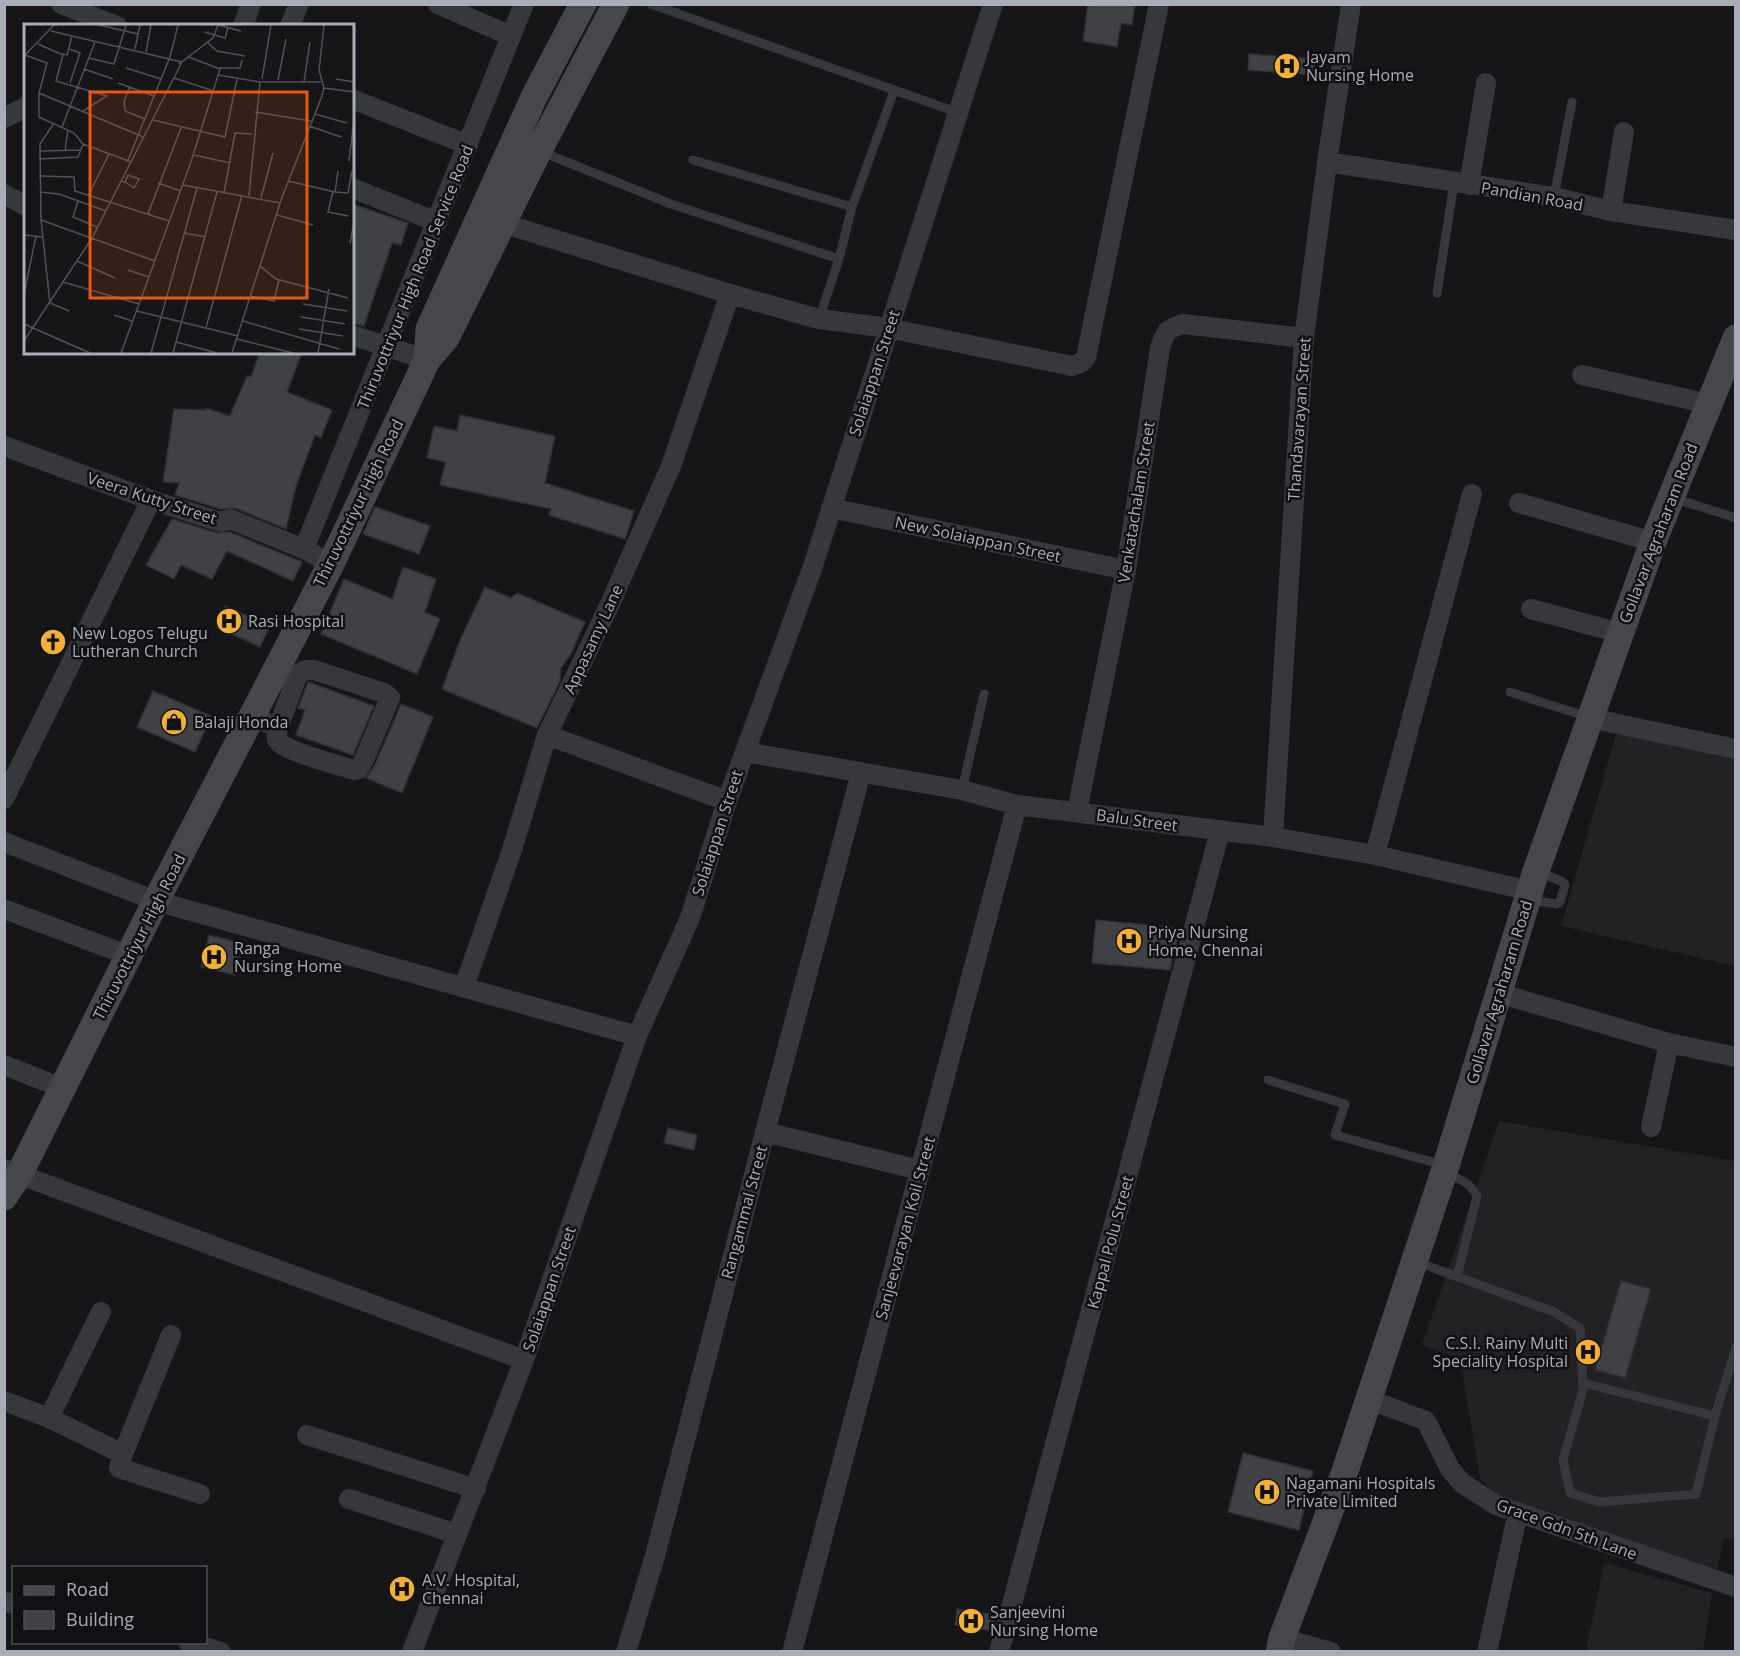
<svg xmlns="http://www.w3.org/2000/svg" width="1740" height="1656" viewBox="0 0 1740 1656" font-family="'Open Sans',sans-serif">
	<rect width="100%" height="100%" fill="#161618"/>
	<path fill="#222225" d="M1617,731L1735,757V966L1561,926Z
		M1499,1121L1735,1161L1736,1540L1724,1538L1717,1573L1497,1496L1480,1478L1460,1359L1422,1345Z
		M1604,1563L1712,1593L1703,1651H1586Z"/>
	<path fill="#404145" stroke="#303034" stroke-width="1.5" d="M1088,4H1135L1132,25L1121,23L1117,47L1083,41Z
		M1249,54L1315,59L1314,75L1248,70Z
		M352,204L408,223L401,245L392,243L364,326L352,323Z
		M260,352H302L287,392L332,410L321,438L315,435L296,486L286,529L235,508L221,509L175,495L179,483L163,482L174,409L206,410V408L230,416L247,376L251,377Z
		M460,415L555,436L545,483L634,511L625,539L549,515L551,509L440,485L446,462L427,458L434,426L457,431Z
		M375,507L430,526L419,554L363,534Z
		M172,519L217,533L230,532L302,562L293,581L227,551L212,579L181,565L174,579L146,565Z
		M403,567L436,579L425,612L440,619L417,674L321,634L344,579L392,599Z
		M485,587L511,598L517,593L585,622L571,654L561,668L560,681L537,728L442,689L461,638Z
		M225,606L270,626L260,647L216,627Z
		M308,682L374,706L353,755L296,735L305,710L298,708Z
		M153,691L211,716L195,752L137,727Z
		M401,704L433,717L402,793L366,778L374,767Z
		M1096,920L1180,928L1170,970L1092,963Z
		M209,935L242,943L235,975L201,967Z
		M668,1128L697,1135L694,1150L664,1143Z
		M1621,1281L1651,1289L1625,1378L1595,1370Z
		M1243,1453L1313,1471L1299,1530L1228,1512Z
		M957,1609L996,1615L992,1631L955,1625Z"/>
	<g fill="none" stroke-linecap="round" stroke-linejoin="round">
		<path stroke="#37383d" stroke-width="9" d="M651,4L959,113
			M542,152L671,204L839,259
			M693,160L852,207
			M1554,197L1572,102
			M1437,293L1454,183
			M819,319L839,259L852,207L894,91
			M1673,498L1736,518
			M1510,692L1588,717
			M962,790L984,694
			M1530,900L1557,904L1560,902L1565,885L1563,882L1539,872
			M1268,1080L1345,1104L1335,1135L1443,1165
			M1446,1175C1462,1179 1469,1182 1477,1196L1457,1277
			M1417,1262L1554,1312L1580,1328L1583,1390L1563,1460L1570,1493L1600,1502L1696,1494L1715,1416L1736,1347
			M1583,1383L1715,1416"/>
		<path stroke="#37383d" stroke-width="20" d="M61,4L117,26
			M438,4L511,36
			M243,26L251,4
			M290,26L299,4
			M352,99L468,145
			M4,118L26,107
			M1327,162L1554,197L1611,211L1736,230
			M1469,185L1486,83
			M352,188L437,222
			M4,194L26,206
			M1611,211L1624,132
			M502,223L730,294L819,319L888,328L1072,366L1081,363L1086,357L1159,4
			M352,335L427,360
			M1582,375L1709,404
			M4,446L151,500L221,522L230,519L304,549L331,564
			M1519,503L1653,542
			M831,508L1126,570
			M304,549L524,4
			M1531,609L1620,633
			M252,716L278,728L298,674L306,670H314L384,693L390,698L363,762L359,769L354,770C338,765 288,752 279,742C275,738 277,733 278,728
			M1590,718L1736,749
			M547,735L727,801
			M745,752L962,790L1017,805L1273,837L1375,855L1530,891
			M4,799L151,500
			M1077,811L1126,570L1160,348C1165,332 1166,329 1183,324L1304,338
			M1273,837L1304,338L1327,162L1351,4
			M4,842L156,901L637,1036
			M1375,855L1472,494
			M4,909L130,956
			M464,987L512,850L547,735L609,606L671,466L730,294
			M1498,993L1669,1043L1736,1057
			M4,1065L62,1088
			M1651,1127L1669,1043
			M765,1132L920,1170
			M4,1169L524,1360
			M1368,1399L1426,1421L1450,1469L1462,1483L1496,1505L1736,1587
			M4,1401L49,1418L123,1454L119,1468L200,1494
			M49,1418L101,1312
			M307,1435L476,1489
			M123,1454L171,1335
			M349,1499L457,1534
			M4,1602L14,1604
			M1282,1638L1331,1652
			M188,1642L221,1652
			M412,1652L524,1360L637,1036L690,918L727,801L813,566L993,4
			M626,1652L655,1556L765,1132L861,773
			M792,1652L1017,805
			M999,1652L1220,831
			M1487,1652L1518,1512"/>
		<path stroke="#45474d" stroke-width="27" d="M427,360L429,329L535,95L583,4
			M4,1197L19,1175L156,901L331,564L427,360L446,338L539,150L616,4
			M1279,1652L1282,1638L1345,1471L1446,1166L1536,871L1653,542L1736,338"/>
	</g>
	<defs>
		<symbol id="hospital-disc" viewBox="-11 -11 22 22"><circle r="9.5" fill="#f2b134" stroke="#111113"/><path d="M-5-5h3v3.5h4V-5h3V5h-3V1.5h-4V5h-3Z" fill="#111"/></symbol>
		<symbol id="church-disc" viewBox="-11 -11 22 22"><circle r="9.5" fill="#f2b134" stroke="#111113"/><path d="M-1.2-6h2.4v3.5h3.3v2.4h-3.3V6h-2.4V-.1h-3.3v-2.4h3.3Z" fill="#111"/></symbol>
		<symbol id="shop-disc" viewBox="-11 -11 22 22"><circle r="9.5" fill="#f2b134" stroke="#111113"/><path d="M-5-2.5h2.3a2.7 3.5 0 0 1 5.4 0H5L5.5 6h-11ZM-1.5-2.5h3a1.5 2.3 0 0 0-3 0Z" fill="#111"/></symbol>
	</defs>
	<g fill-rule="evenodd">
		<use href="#hospital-disc" x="1272" y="51" width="30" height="30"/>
		<use href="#hospital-disc" x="214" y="606" width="30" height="30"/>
		<use href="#church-disc" x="38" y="627" width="30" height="30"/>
		<use href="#shop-disc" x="159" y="707" width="30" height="30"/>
		<use href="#hospital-disc" x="1114" y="926" width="30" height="30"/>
		<use href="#hospital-disc" x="199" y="942" width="30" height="30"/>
		<use href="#hospital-disc" x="1573" y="1337" width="30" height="30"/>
		<use href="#hospital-disc" x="1252" y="1477" width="30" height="30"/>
		<use href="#hospital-disc" x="387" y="1574" width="30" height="30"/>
		<use href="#hospital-disc" x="956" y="1606" width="30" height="30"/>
	</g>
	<g text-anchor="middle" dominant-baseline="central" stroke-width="5" stroke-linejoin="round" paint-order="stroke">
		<g font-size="16" fill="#a8adb8" stroke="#111113" text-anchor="start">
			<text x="1306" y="57">Jayam<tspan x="1306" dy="18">Nursing Home</tspan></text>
			<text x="248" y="621">Rasi Hospital</text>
			<text x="72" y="633">New Logos Telugu<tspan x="72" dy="18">Lutheran Church</tspan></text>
			<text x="194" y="722">Balaji Honda</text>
			<text x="1148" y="932">Priya Nursing<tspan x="1148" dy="18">Home, Chennai</tspan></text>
			<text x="234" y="948">Ranga<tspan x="234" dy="18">Nursing Home</tspan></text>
			<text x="1568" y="1343" text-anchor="end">C.S.I. Rainy Multi<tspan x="1568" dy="18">Speciality Hospital</tspan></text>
			<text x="1286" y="1483">Nagamani Hospitals<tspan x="1286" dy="18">Private Limited</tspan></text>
			<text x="422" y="1580">A.V. Hospital,<tspan x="422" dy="18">Chennai</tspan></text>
			<text x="990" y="1612">Sanjeevini<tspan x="990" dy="18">Nursing Home</tspan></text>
		</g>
		<g font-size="16" fill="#a8adb8" stroke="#111113">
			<text transform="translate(1532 196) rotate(10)">Pandian Road</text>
			<text transform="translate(415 277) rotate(-68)">Thiruvottriyur High Road Service Road</text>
			<text transform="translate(874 373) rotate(-72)">Solaiappan Street</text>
			<text transform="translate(1299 419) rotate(-86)">Thandavarayan Street</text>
			<text transform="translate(152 498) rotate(18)">Veera Kutty Street</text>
			<text transform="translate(1136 502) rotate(-81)">Venkatachalam Street</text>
			<text transform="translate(358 503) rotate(-64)">Thiruvottriyur High Road</text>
			<text transform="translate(1658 533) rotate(-69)">Gollavar Agraharam Road</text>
			<text transform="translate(978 539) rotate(12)">New Solaiappan Street</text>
			<text transform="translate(593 639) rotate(-65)">Appasamy Lane</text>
			<text transform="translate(1137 820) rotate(8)">Balu Street</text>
			<text transform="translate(717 833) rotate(-72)">Solaiappan Street</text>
			<text transform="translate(139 937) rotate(-63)">Thiruvottriyur High Road</text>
			<text transform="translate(1499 992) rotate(-73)">Gollavar Agraharam Road</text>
			<text transform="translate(744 1212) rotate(-75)">Rangammal Street</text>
			<text transform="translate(905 1228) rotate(-75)">Sanjeevarayan Koil Street</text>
			<text transform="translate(1110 1242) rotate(-75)">Kappal Polu Street</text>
			<text transform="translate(549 1289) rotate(-71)">Solaiappan Street</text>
			<text transform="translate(1567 1529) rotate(20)">Grace Gdn 5th Lane</text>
		</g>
	</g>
	<g transform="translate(24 24)">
		<rect width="330" height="330" fill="#161618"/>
		<path fill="none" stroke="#505258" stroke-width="1.5" d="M75,1L114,10M194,1L217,7M27,7L158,38M181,8L201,14L204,4M184,19L193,27L221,32M14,20L39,31L32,57L83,72L59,87M45,25L56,29L46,59M111,25L116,1M122,28L127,1M38,30L43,31L48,12M1,31L23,39L15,69M0,32L30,1M65,34L90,40L102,1M155,40L189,14L194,1M102,44L137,55M195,44H216L218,36M60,45L89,55M194,51L236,58H297M150,54L190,67M238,55L247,1M312,55L330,58M254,56L262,15M280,58L286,18M94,59L130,72M106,62L100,77L101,87L121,95M300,64L330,68M231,88L287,97M291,90L323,99M129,96L201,113L213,55M30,99L16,120L17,196L26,279L45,287M285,102L317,113M38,103L71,18M15,127L57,126M41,127L44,106M170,131L206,139M15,135L54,133L59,120M104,136L146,33L154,1M325,137L330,96M107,138L59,120L50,109L15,93V69L119,113M15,152L50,153L51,167L145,197M97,157L101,158L104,151L115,155L110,164L101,158M264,157L311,168L314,147M134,159L157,167M159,161L256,179M309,167L304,188L324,192M16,168L35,170L82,187M311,168L324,169L328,147M200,169L211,109L228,110M64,172L85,130M225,172L236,58M237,174L249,129M54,177L49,193L73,203M124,190L157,104M253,191L289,201M17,196L131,237M161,209L181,213M0,211L19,213M326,219L330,198M53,237L91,254M236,242L252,255L324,274M104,246L125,253M39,258L115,280M0,270L12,212M226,272L250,277L255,256M279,280L323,287M113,287L214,312M90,291L108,297M277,293L321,300M219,297L315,325M0,300L66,329M182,304L218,171M275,305L319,312M213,315L269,329M0,317L68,214L158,38M152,318L193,329M97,329L167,138L196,45L165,33M127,329L173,164M149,329L193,168M208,329L257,176L298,72L300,64L295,46L300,1M294,329L305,265"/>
		<path fill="#e8590c" fill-opacity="0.15" stroke="#e8590c" stroke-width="3" d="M66,68H283V274H66Z"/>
		<rect width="330" height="330" fill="none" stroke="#a8adb8" stroke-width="3"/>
	</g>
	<rect width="1740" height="1656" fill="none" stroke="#a8adb8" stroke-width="12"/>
	<rect x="12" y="1566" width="195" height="78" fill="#111113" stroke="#4d4f55" stroke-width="1.5"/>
	<rect x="24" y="1586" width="30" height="9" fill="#45474d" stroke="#4d4f55" stroke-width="1.5"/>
	<text x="66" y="1596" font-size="18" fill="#a8adb8">Road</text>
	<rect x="24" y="1611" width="30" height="18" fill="#404145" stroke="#4d4f55" stroke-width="1.5"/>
	<text x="66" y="1626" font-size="18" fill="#a8adb8">Building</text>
</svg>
